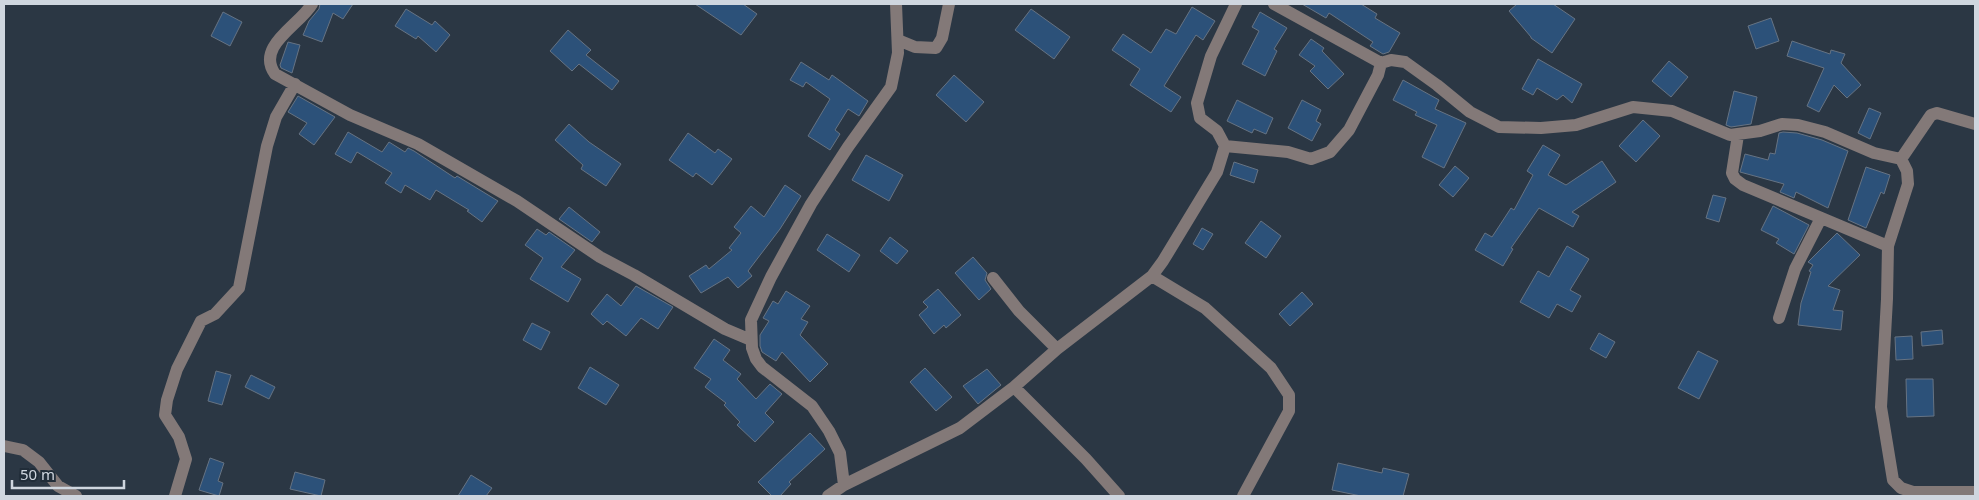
<svg xmlns="http://www.w3.org/2000/svg" width="1979" height="500" viewBox="0 0 1979 500" font-family="'Noto Sans',sans-serif">
	<rect width="100%" height="100%" fill="#2b3744"/>
	<path fill="#2c5179" stroke="#667383" d="M320,4H353L343,19L333,13L322,42L303,35L309,21L319,9Z
		M695,4H743L757,14L741,35Z
		M1302,4H1361L1377,14L1375,18L1400,33L1389,52L1383,54L1370,46L1373,42L1329,13L1326,18Z
		M1517,4H1553L1575,19L1552,53L1531,38V37L1509,11Z
		M1192,7L1215,21L1203,40L1196,35L1164,86L1181,97L1171,112L1130,85L1140,69L1112,50L1123,34L1151,53L1166,29L1176,34Z
		M406,9L432,25L435,21L450,35L436,52L418,36L416,39L395,26Z
		M1031,9L1070,37L1054,59L1015,30Z
		M223,12L242,22L230,46L211,36Z
		M1260,12L1287,28L1274,49L1277,51L1265,76L1242,64L1259,31L1252,27Z
		M1771,18L1779,41L1756,49L1748,26Z
		M568,30L591,50L586,55L619,81L612,90L579,64L572,71L550,51Z
		M1311,39L1324,48L1322,51L1344,74L1328,89L1310,71L1315,66L1299,55Z
		M1792,41L1830,54L1831,50L1845,54L1841,63L1861,85L1847,98L1834,85L1819,112L1807,106L1824,68L1787,56Z
		M288,42L300,45L292,73L281,68L280,65Z
		M1538,59L1582,84L1572,103L1563,95L1557,100L1537,88L1533,95L1522,89Z
		M1669,61L1688,77L1671,97L1652,81Z
		M801,62L829,80L832,75L868,101L859,116L848,109L835,130L840,134L830,150L808,136L830,99L806,82L803,87L790,80Z
		M954,75L984,102L966,122L936,95Z
		M1403,80L1439,100L1435,109L1466,123L1444,168L1422,157L1437,125L1415,115L1417,112L1393,100Z
		M1734,91L1757,97L1751,124L1731,127L1726,125Z
		M298,96L335,117L314,145L299,134L307,123L288,112Z
		M1237,100L1273,118L1266,134L1254,129L1252,133L1227,121Z
		M1302,100L1321,110L1316,121L1321,124L1312,141L1288,128Z
		M1869,108L1881,113L1870,139L1858,133Z
		M1643,120L1660,136L1636,162L1619,146Z
		M569,124L589,142L621,164L606,186L581,169L583,165L555,140Z
		M348,132L382,152L389,142L405,152L408,148L414,151L455,178L457,176L498,201L482,222L467,211L469,210L436,190L430,200L405,185L401,193L385,183L392,173L357,152L351,163L335,154Z
		M1783,132L1797,133L1822,140L1848,151L1828,208L1796,192L1794,198L1780,192L1784,184L1740,172L1745,154L1768,160L1770,153L1775,154L1779,133Z
		M688,133L715,153L718,149L732,159L712,185L696,173L693,177L669,160Z
		M1543,145L1560,155L1548,175L1566,185L1602,161L1616,182L1572,212L1579,216L1573,227L1539,208L1511,248L1513,249L1503,266L1475,250L1485,233L1492,237L1511,208L1514,210L1533,175L1527,171Z
		M866,155L903,175L889,201L852,180Z
		M1234,162L1258,170L1254,183L1230,175Z
		M1455,166L1469,178L1453,197L1439,185Z
		M1866,167L1890,175L1884,194L1881,192L1866,228L1848,220Z
		M785,185L801,196L780,229L748,271L752,276L738,288L728,277L701,293L689,276L706,265L709,269L732,250L729,248L741,233L734,227L751,206L764,217Z
		M1713,195L1726,198L1719,222L1706,218Z
		M1773,206L1809,225L1794,254L1776,243L1779,239L1761,230Z
		M569,207L600,232L592,242L559,219Z
		M1261,221L1281,236L1266,258L1245,243Z
		M1202,228L1213,234L1203,250L1193,244Z
		M537,229L546,235L549,232L575,250L561,267L581,279L568,302L530,279L543,258L525,245Z
		M1837,233L1860,255L1828,286L1840,290L1833,310L1843,311L1841,330L1798,325L1801,303L1811,272L1809,271L1813,265L1808,262Z
		M827,234L860,255L849,272L817,250Z
		M890,237L908,251L897,264L880,251Z
		M1567,246L1589,259L1570,290L1581,296L1572,312L1557,304L1549,318L1520,302L1538,271L1549,277Z
		M973,257L987,273L985,280L991,289L979,300L955,273Z
		M636,286L673,307L658,329L641,318L626,336L607,321L603,325L591,314L607,294L621,306Z
		M938,289L961,315L946,328L944,325L934,334L919,315L928,307L923,302Z
		M786,291L810,306L801,319L808,322L800,335L828,364L810,382L782,352L776,361L762,352L760,346V335L769,321L763,318L773,301L778,304Z
		M1302,292L1313,304L1290,326L1279,314Z
		M532,323L550,332L541,350L523,340Z
		M1942,330L1943,344L1922,346L1921,332Z
		M1599,333L1615,342L1606,358L1590,349Z
		M1912,336L1913,359L1896,360L1895,337Z
		M714,339L730,350L723,360L741,374L737,379L756,399L770,384L782,394L765,413L774,422L755,442L737,425L740,422L724,405L726,403L705,387L711,379L694,368Z
		M1698,351L1718,361L1699,399L1678,388Z
		M590,367L619,385L606,405L578,388Z
		M925,368L952,397L936,411L910,382Z
		M987,369L1001,385L978,404L963,386Z
		M216,371L231,375L222,405L208,401Z
		M251,375L275,387L269,399L245,387Z
		M1906,379H1933L1934,416L1907,417Z
		M810,433L825,449L789,482L791,484L780,496H772L758,482Z
		M210,458L224,463L218,481L223,483L219,496L199,490Z
		M1338,463L1382,473L1383,468L1409,474L1403,496H1361L1332,490Z
		M295,472L325,480L321,496L290,489Z
		M471,475L492,488L486,496H458Z"/>
	<g fill="none" stroke-linecap="round" stroke-linejoin="round">
		<path stroke="#837978" stroke-width="12" d="M312,4C300,25 255,46 275,74L350,115L418,144L517,201L600,257L634,275L725,329L751,340
			M1274,4L1381,63
			M898,40L915,47L936,48L942,38L949,4
			M1738,135L1732,173L1735,179L1743,185L1888,246L1887,299L1881,407L1893,480L1901,488L1913,492H1975
			M1225,146L1217,131L1200,118L1197,103L1211,56L1236,4
			M1901,159L1931,115L1937,113L1975,124
			M1152,276L1205,308L1271,368L1289,395V411L1243,496
			M993,278L1019,311L1057,349
			M1779,318L1795,269L1821,218
			M1014,387L1086,459L1119,496
			M4,446L23,450L39,462L58,486L76,496
			M844,485L840,453L829,431L812,406L762,367L756,359L752,348L751,320L771,277L811,204L848,147L891,87L898,53L896,4
			M175,496L186,459L179,437L165,415L167,400L177,369L201,321L215,314L239,288L267,146L276,117L295,84
			M828,496L844,485L960,428L1014,387L1057,349L1152,276L1163,261L1217,172L1225,146L1288,152L1311,159L1330,152L1349,130L1378,75L1381,63L1391,60L1405,62L1437,85L1470,112L1499,127L1541,128L1576,125L1633,107L1672,111L1730,135L1760,131L1782,124L1798,125L1825,132L1874,153L1901,159L1907,171L1908,184L1888,246"/>
	</g>
	<rect width="1979" height="500" fill="none" stroke="#cfd6df" stroke-width="10"/>
	<path d="M12 480v8h112v-8" fill="none" stroke="#cfd6df" stroke-width="2.5"/>
	<text x="20" y="480" font-size="15" fill="#cfd6df" stroke="#212d39" stroke-width="4" paint-order="stroke">50 m</text>
</svg>
